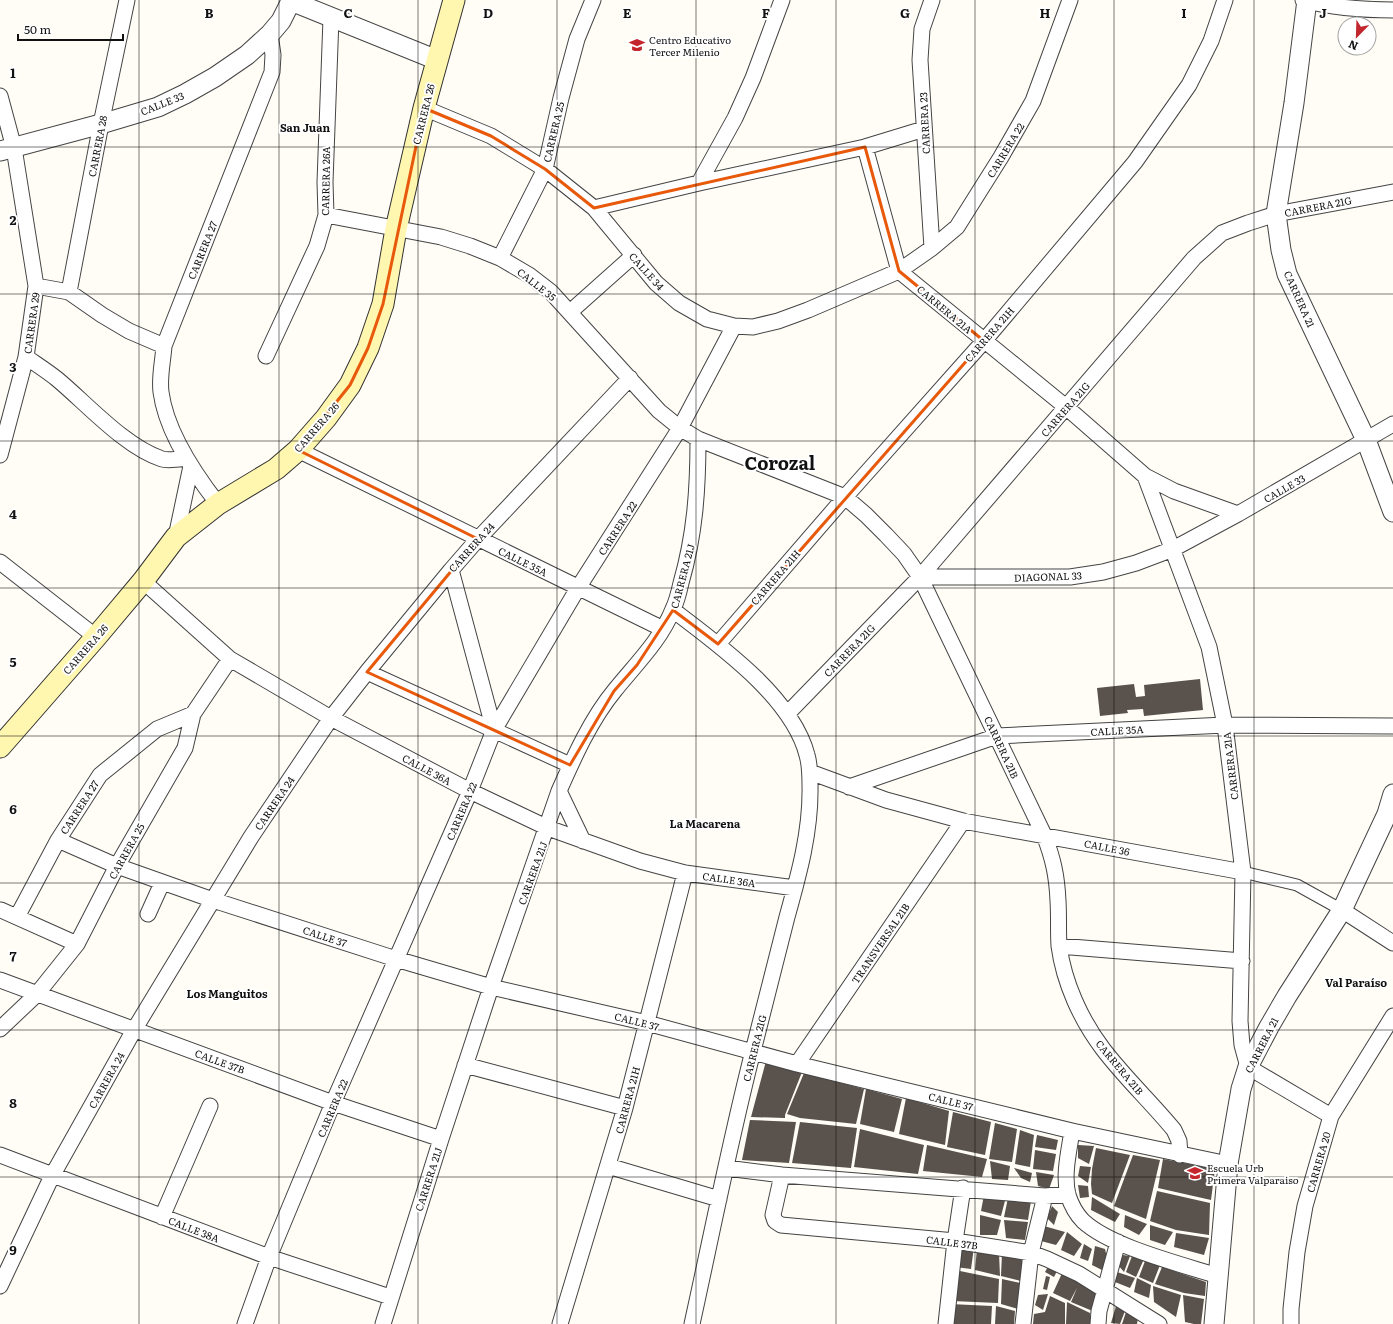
<svg xmlns="http://www.w3.org/2000/svg" width="1393" height="1324" viewBox="0 0 1393 1324" font-family="Literata,serif">
	<rect width="100%" height="100%" fill="#fffdf5"/>
	<path fill="#5a524d" d="M1200,679L1203,710L1144,716L1143,709L1127,710L1128,713L1100,716L1097,688L1134,684L1136,697L1145,696L1144,685Z
		M766,1061L802,1072L785,1115V1118L751,1117Z
		M804,1073L864,1089L856,1124L800,1118L787,1114Z
		M866,1089L902,1099L894,1132L860,1124Z
		M906,1098L949,1111L945,1145L899,1134Z
		M953,1112L991,1122L985,1155L947,1147Z
		M750,1120L796,1122L789,1163L742,1160Z
		M800,1122L857,1128L851,1168L792,1163Z
		M995,1123L1017,1129L1012,1162L989,1159Z
		M860,1129L924,1145L918,1174L854,1167Z
		M1020,1130L1034,1135L1030,1167L1015,1164Z
		M1037,1135L1058,1140L1056,1150L1035,1147Z
		M927,1145L987,1159L982,1177L923,1171Z
		M1078,1145L1094,1146L1089,1164L1078,1158Z
		M1096,1148L1130,1155L1112,1203L1092,1194L1091,1184L1092,1169Z
		M1035,1150L1056,1154L1053,1171L1033,1169Z
		M1133,1155L1160,1160L1146,1219L1114,1206Z
		M1163,1159L1215,1169L1211,1200L1158,1188Z
		M990,1161L1010,1166L1008,1180L992,1179Z
		M1080,1166L1091,1167L1088,1183L1078,1176Z
		M1014,1168L1032,1173L1030,1182L1021,1178Z
		M1036,1172L1054,1175L1049,1189L1038,1186Z
		M1078,1185L1088,1186L1089,1197L1080,1198Z
		M1157,1191L1210,1203L1209,1235L1176,1230L1150,1221Z
		M984,1195L1006,1197L1001,1216L981,1211Z
		M1092,1197L1120,1214L1115,1222L1091,1210Z
		M1008,1198L1031,1201L1028,1220L1004,1217Z
		M1052,1206L1058,1212L1054,1225L1047,1218Z
		M980,1215L1001,1220L997,1235H980Z
		M1125,1215L1147,1224L1139,1235L1124,1227Z
		M1004,1220L1028,1222L1025,1240L1006,1238Z
		M1150,1225L1173,1232L1165,1245L1150,1240Z
		M1044,1226L1065,1232L1056,1245L1041,1241Z
		M1067,1232L1082,1244L1074,1256L1061,1250Z
		M1176,1233L1209,1238L1204,1255L1174,1247Z
		M957,1244L974,1247L971,1269L955,1267Z
		M1084,1244L1092,1249L1088,1261L1080,1258Z
		M1095,1246L1105,1249L1107,1258L1102,1270L1092,1265Z
		M977,1248L999,1253L1000,1276L975,1270Z
		M1002,1253L1023,1258L1021,1281L1001,1276Z
		M1123,1255L1130,1256L1124,1272L1118,1265Z
		M1132,1256L1144,1259L1136,1277L1126,1272Z
		M1145,1261L1160,1265L1153,1283L1139,1277Z
		M1049,1265L1058,1269L1054,1277L1045,1272Z
		M1162,1267L1206,1282L1205,1296L1184,1293L1155,1284Z
		M955,1270L999,1279L998,1303L952,1301Z
		M1063,1271L1099,1294L1095,1312L1071,1302L1077,1288L1070,1301L1053,1293Z
		M1117,1272L1135,1278L1130,1288L1115,1282Z
		M1046,1276L1050,1277L1047,1290L1043,1289Z
		M1137,1278L1151,1285L1149,1298L1134,1292Z
		M1002,1279L1020,1283L1018,1309L1001,1304Z
		M1153,1286L1181,1295L1176,1317L1154,1302Z
		M1048,1294L1043,1310L1035,1305L1038,1295Z
		M1183,1295L1204,1299L1201,1324H1194L1185,1322Z
		M1050,1296L1065,1303V1324H1033L1034,1314L1045,1312Z
		M1067,1302L1090,1313V1324H1066Z
		M950,1304L992,1306L991,1324H949Z
		M996,1306L1015,1311L1014,1324H995Z
		M1116,1306L1125,1311L1120,1324L1111,1323Z
		M1126,1312L1138,1318L1137,1324H1122Z"/>
	<g fill="none" stroke-linecap="round" stroke-linejoin="round">
		<defs>
			<path id="pedestrian" d="M1243,872L1297,885L1342,910"/>
			<path id="minor" d="M932,0L922,29L920,60L932,248
				M1303,0C1330,7 1365,10 1393,10
				M0,96L14,148L36,286L26,357L0,455
				M424,108L491,136L545,169L594,208L656,283L679,303L707,319L734,326L753,327L778,321L808,310L899,271L932,248L957,227L1001,157L1033,101L1070,0
				M865,147L899,271L1066,407L1145,476L1209,647L1225,725L1243,872L1240,1021L1242,1045L1248,1067L1331,1116
				M699,183L735,118L753,78L782,0
				M594,208L699,183L865,147L924,129
				M326,215L441,237L470,246L500,258L529,275L551,292L659,411L680,428L698,439L845,497L866,515L886,535L904,554L920,577L1044,835C1053,858 1057,876 1058,901C1059,916 1058,931 1059,946C1064,983 1081,1020 1103,1049C1125,1078 1151,1102 1174,1130L1179,1141L1180,1155
				M500,258L545,169L561,98L577,39L593,0
				M36,286L69,292L102,315L129,331L164,346
				M69,292L101,124L127,0
				M570,312L634,255
				M266,356L317,246L326,215L325,182L331,18
				M26,357C36,364 47,371 57,379C86,403 125,447 162,459C168,461 179,459 186,458
				M298,450L663,629
				M1145,476L1174,491L1238,514
				M218,504C194,473 166,431 161,392C159,377 163,361 164,346L272,72L273,55L270,34
				M176,537L191,466
				M0,562L96,637
				M451,570L494,730
				M920,577H1070L1103,572L1136,563L1173,549L1238,514L1393,424
				M143,581L230,659L331,718L470,791L548,828L640,861L685,873L795,888
				M673,610C719,645 792,697 807,755C810,765 810,776 810,786C811,831 799,874 787,917C776,962 764,1006 753,1051C730,1141 712,1233 692,1324
				M718,644L845,497L984,341L1135,162L1189,85L1211,41L1225,0
				M367,672L570,765
				M788,713L920,577L1194,258L1222,233L1248,223L1276,214L1393,192
				M810,772L886,800L963,821L1243,872
				M849,787L997,736L1225,725L1393,726
				M559,791L583,841
				M58,840L117,866L213,900L396,959L491,987L647,1023L797,1064L1072,1131L1228,1164
				M1,910L77,944
				M1342,910L1393,943
				M148,914L162,883
				M17,917L58,840L100,775L157,729L193,714
				M1059,946L1242,961
				M0,980L333,1103L441,1139
				M0,1029L37,994L77,944L117,866L185,748L193,714L230,659
				M797,1064L963,821
				M465,1065L625,1108
				M1072,1131C1069,1151 1063,1175 1068,1195C1071,1204 1076,1214 1083,1221C1111,1247 1180,1264 1218,1276
				M0,1155L269,1257L390,1297
				M608,1166L719,1199
				M726,1168L782,1175L1045,1196L1068,1194
				M782,1175L773,1215L775,1221L781,1225L955,1241L1031,1253L1047,1259L1079,1274L1159,1324
				M162,1217L210,1106
				M0,1286L52,1176L134,1030L251,837L331,718L367,672L451,570L478,539L630,378
				M245,1324L269,1257L333,1103L470,791L494,730L578,588L680,428L734,326
				M383,1324L441,1139L491,987L559,791C574,757 591,719 615,690C635,665 661,640 673,609C677,601 679,592 681,583C695,534 698,490 698,439
				M560,1324L625,1108L685,873
				M946,1324L955,1241L963,1188
				M1023,1324L1031,1253L1045,1196
				M1098,1324L1099,1311L1118,1242
				M1291,1324V1309L1297,1252L1305,1206L1331,1116L1393,1016"/>
			<path id="tertiary" d="M1307,0L1294,103L1276,214L1281,250L1287,274L1366,440L1393,512
				M0,151L101,124L158,107L185,94L215,77L247,55L270,34L281,21L291,1L437,60
				M1214,1324L1228,1164L1241,1089L1248,1067L1269,1027L1287,996L1342,910L1387,814L1393,794"/>
			<path id="secondary" d="M0,747L96,637L143,581L176,537L218,504L276,469L298,450L326,418L350,385L368,348L383,304L396,229L424,108L454,0"/>
		</defs>
		<use href="#pedestrian" stroke="#444" stroke-width="13"/>
		<use href="#minor" stroke="#444" stroke-width="17"/>
		<use href="#tertiary" stroke="#444" stroke-width="21"/>
		<use href="#secondary" stroke="#333" stroke-width="23"/>
		<use href="#pedestrian" stroke="#fff" stroke-width="11"/>
		<use href="#minor" stroke="#fff" stroke-width="15"/>
		<use href="#tertiary" stroke="#fff" stroke-width="19"/>
		<use href="#secondary" stroke="#fff6b0" stroke-width="21"/>
	</g>
	<path fill="none" stroke="#e8590c" stroke-width="3" stroke-linejoin="round" d="M424,108L491,136L545,169L594,208L865,147L899,271L984,341L718,644L673,610L637,665L614,691L570,765L367,672L478,539L298,450L350,385L368,348L383,304Z"/>
	<path fill="none" stroke="#111" stroke-width="1" stroke-opacity="0.55" d="M139,0V1324M279,0V1324M418,0V1324M557,0V1324M696,0V1324M836,0V1324M975,0V1324M1114,0V1324M1254,0V1324M0,147H1393M0,294H1393M0,441H1393M0,588H1393M0,736H1393M0,883H1393M0,1030H1393M0,1177H1393"/>
	<defs>
		<symbol id="school-bare" viewBox="-9 -9 18 18"><path d="M0-5L7-2L0 1L-7-2ZM-4 1L0 2.5L4 1V4Q0 6-4 4Z" fill="#c4262e" stroke="#fff" stroke-width="2.5" paint-order="stroke"/></symbol>
	</defs>
	<g fill-rule="evenodd">
		<use href="#school-bare" x="626" y="34" width="22" height="22"/>
		<use href="#school-bare" x="1184" y="1162" width="22" height="22"/>
	</g>
	<g text-anchor="middle" dominant-baseline="central" stroke-width="4" stroke-linejoin="round" paint-order="stroke">
		<g font-size="10" fill="#111" stroke="#fff" text-anchor="start">
			<text x="649" y="39">Centro Educativo<tspan x="649" dy="12">Tercer Milenio</tspan></text>
			<text x="1207" y="1167">Escuela Urb<tspan x="1207" dy="12">Primera Valparaiso</tspan></text>
		</g>
		<g font-size="10" fill="#111" stroke="#fff">
			<text transform="translate(162 103) rotate(-22)">CALLE 33</text>
			<text transform="translate(423 114) rotate(-76)">CARRERA 26</text>
			<text transform="translate(924 123) rotate(-93)">CARRERA 23</text>
			<text transform="translate(553 132) rotate(-77)">CARRERA 25</text>
			<text transform="translate(97 146) rotate(-79)">CARRERA 28</text>
			<text transform="translate(1005 150) rotate(-59)">CARRERA 22</text>
			<text transform="translate(325 181) rotate(-89)">CARRERA 26A</text>
			<text transform="translate(1318 206) rotate(-11)">CARRERA 21G</text>
			<text transform="translate(202 250) rotate(-68)">CARRERA 27</text>
			<text transform="translate(647 271) rotate(48)">CALLE 34</text>
			<text transform="translate(537 284) rotate(38)">CALLE 35</text>
			<text transform="translate(1300 299) rotate(66)">CARRERA 21</text>
			<text transform="translate(945 309) rotate(40)">CARRERA 21A</text>
			<text transform="translate(31 323) rotate(-82)">CARRERA 29</text>
			<text transform="translate(989 334) rotate(-49)">CARRERA 21H</text>
			<text transform="translate(1065 409) rotate(-49)">CARRERA 21G</text>
			<text transform="translate(316 427) rotate(-49)">CARRERA 26</text>
			<text transform="translate(1284 488) rotate(-30)">CALLE 33</text>
			<text transform="translate(617 528) rotate(-57)">CARRERA 22</text>
			<text transform="translate(471 547) rotate(-48)">CARRERA 24</text>
			<text transform="translate(523 561) rotate(26)">CALLE 35A</text>
			<text transform="translate(682 576) rotate(-75)">CARRERA 21J</text>
			<text transform="translate(1048 576) rotate(-2)">DIAGONAL 33</text>
			<text transform="translate(775 577) rotate(-49)">CARRERA 21H</text>
			<text transform="translate(85 649) rotate(-49)">CARRERA 26</text>
			<text transform="translate(849 650) rotate(-46)">CARRERA 21G</text>
			<text transform="translate(1117 730) rotate(-3)">CALLE 35A</text>
			<text transform="translate(1002 747) rotate(65)">CARRERA 21B</text>
			<text transform="translate(1230 766) rotate(-97)">CARRERA 21A</text>
			<text transform="translate(427 769) rotate(28)">CALLE 36A</text>
			<text transform="translate(274 803) rotate(-56)">CARRERA 24</text>
			<text transform="translate(79 807) rotate(-57)">CARRERA 27</text>
			<text transform="translate(461 811) rotate(-67)">CARRERA 22</text>
			<text transform="translate(1107 847) rotate(11)">CALLE 36</text>
			<text transform="translate(126 851) rotate(-61)">CARRERA 25</text>
			<text transform="translate(532 873) rotate(-70)">CARRERA 21J</text>
			<text transform="translate(729 879) rotate(8)">CALLE 36A</text>
			<text transform="translate(325 936) rotate(18)">CALLE 37</text>
			<text transform="translate(880 943) rotate(-56)">TRANSVERSAL 21B</text>
			<text transform="translate(637 1021) rotate(14)">CALLE 37</text>
			<text transform="translate(1261 1045) rotate(-63)">CARRERA 21</text>
			<text transform="translate(754 1048) rotate(-76)">CARRERA 21G</text>
			<text transform="translate(220 1061) rotate(20)">CALLE 37B</text>
			<text transform="translate(1120 1067) rotate(50)">CARRERA 21B</text>
			<text transform="translate(106 1080) rotate(-61)">CARRERA 24</text>
			<text transform="translate(627 1100) rotate(-75)">CARRERA 21H</text>
			<text transform="translate(951 1101) rotate(14)">CALLE 37</text>
			<text transform="translate(332 1108) rotate(-67)">CARRERA 22</text>
			<text transform="translate(1318 1162) rotate(-74)">CARRERA 20</text>
			<text transform="translate(428 1179) rotate(-72)">CARRERA 21J</text>
			<text transform="translate(194 1229) rotate(21)">CALLE 38A</text>
			<text transform="translate(952 1242) rotate(7)">CALLE 37B</text>
		</g>
		<g font-size="11" font-weight="bold" fill="#111" stroke="#fff">
			<text x="305" y="127">San Juan</text>
			<text x="705" y="823">La Macarena</text>
			<text x="1356" y="982">Val Paraíso</text>
			<text x="227" y="993">Los Manguitos</text>
		</g>
		<g font-size="18" font-weight="bold" fill="#111" stroke="#fff">
			<text x="780" y="462">Corozal</text>
		</g>
	</g>
	<g font-size="13" text-anchor="middle" font-weight="bold" fill="#111" stroke="#fff" stroke-width="4" stroke-linejoin="round" paint-order="stroke">
		<text x="209" y="18">B</text>
		<text x="348" y="18">C</text>
		<text x="488" y="18">D</text>
		<text x="627" y="18">E</text>
		<text x="766" y="18">F</text>
		<text x="905" y="18">G</text>
		<text x="1045" y="18">H</text>
		<text x="1184" y="18">I</text>
		<text x="1323" y="18">J</text>
		<text x="13" y="78">1</text>
		<text x="13" y="225">2</text>
		<text x="13" y="372">3</text>
		<text x="13" y="519">4</text>
		<text x="13" y="667">5</text>
		<text x="13" y="814">6</text>
		<text x="13" y="961">7</text>
		<text x="13" y="1108">8</text>
		<text x="13" y="1255">9</text>
	</g>
	<g transform="translate(1357 36) rotate(203)"><circle r="19" fill="#ffffff" stroke="#a0a0a0"/>
	<path d="M0-3L7 15L0 10L-7 15Z" fill="#c4262e"/>
	<text y="-6" font-size="11" font-weight="bold" text-anchor="middle" fill="#111111">N</text>
	</g>
	<path d="M18 34v6h105v-6" fill="none" stroke="#111111" stroke-width="2"/>
	<text x="24" y="34" font-size="12" fill="#111111" stroke="#ffffff" stroke-width="3" paint-order="stroke">50 m</text>
</svg>
